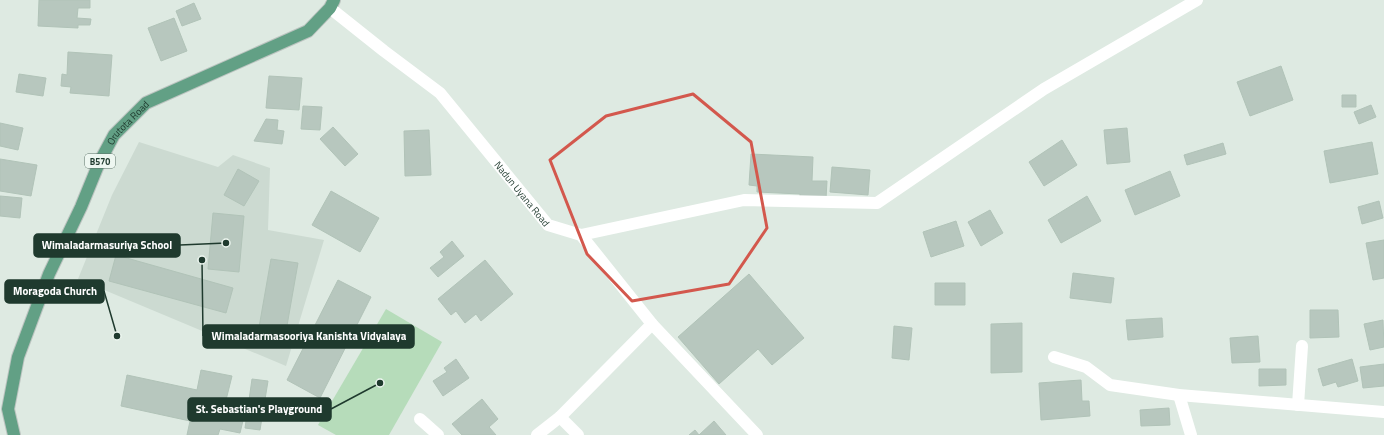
<svg xmlns="http://www.w3.org/2000/svg" width="1384" height="435" viewBox="0 0 1384 435" font-family="'Titillium Web',sans-serif">
	<rect width="100%" height="100%" fill="#deeae2"/>
	<path fill="#ccdad1" d="M139,142L218,167L233,155L270,168L268,230L324,240L286,366L78,279L112,195Z"/>
	<path fill="#b6dcba" d="M386,309L442,342L389,435H336L318,425Z"/>
	<path fill="#b7c7be" stroke="#b1c3b8" d="M39,0H90V8H78L77,18L91,19L90,25H78V28L38,26Z
		M194,3L201,19L182,26L176,11Z
		M174,18L187,51L161,61L148,28Z
		M68,52L112,55L109,96L70,93L71,87L61,86L62,74L67,75Z
		M1281,66L1293,100L1250,116L1237,82Z
		M19,74L46,78L43,96L16,92Z
		M269,76L302,78L299,110L266,108Z
		M1342,95H1356V107H1342Z
		M1371,105L1376,117L1359,124L1354,112Z
		M303,106L322,107L320,130L301,129Z
		M266,119L278,120L277,130L284,131L282,144L254,141Z
		M0,123L23,128L18,150L0,146Z
		M333,127L358,154L345,166L320,139Z
		M1127,128L1130,162L1107,164L1104,130Z
		M429,130L431,175L405,176L404,131Z
		M1062,140L1077,165L1044,186L1029,162Z
		M1372,142L1378,174L1330,183L1324,151Z
		M1223,143L1226,154L1187,165L1184,155Z
		M751,154L813,157L812,181H827L826,199L800,198V194L757,192V186L749,185Z
		M0,159L37,165L31,196L0,191Z
		M832,167L870,170L868,195L830,192Z
		M238,169L259,181L244,206L224,195Z
		M1170,171L1180,196L1135,215L1125,190Z
		M331,191L379,218L360,252L312,225Z
		M0,196L22,198L20,218L0,216Z
		M1087,196L1101,221L1061,243L1048,220Z
		M1379,201L1383,218L1362,224L1358,207Z
		M990,210L1003,233L981,246L968,222Z
		M213,213L244,216L239,272L208,269Z
		M956,221L964,246L931,257L923,232Z
		M1384,240V278L1373,280L1366,243Z
		M452,241L464,256L438,277L430,268L444,257L440,252Z
		M116,255L233,288L226,313L109,281Z
		M271,259L298,263L285,337L258,333Z
		M485,260L513,294L481,321L476,314L465,323L456,311L451,315L438,299Z
		M1073,273L1114,278L1111,303L1070,298Z
		M749,274L804,338L772,365L758,349L719,384L678,337Z
		M338,280L371,297L320,398L287,380Z
		M935,283H965V305H935Z
		M1310,310H1338L1339,337L1310,338Z
		M1162,318L1163,337L1128,340L1126,320Z
		M1383,320L1384,347L1370,350L1364,324Z
		M1022,323V372L991,373V324Z
		M894,326L912,328L909,360L892,358Z
		M1258,336L1260,362L1232,363L1230,338Z
		M456,359L469,378L443,396L433,381L447,372L444,368Z
		M1352,359L1358,381L1338,387L1336,382L1323,386L1318,369Z
		M1384,364V386L1363,388L1360,367Z
		M1259,369H1286V385L1259,386Z
		M201,370L232,376L226,400L247,404L240,433L220,429L218,435H187L190,421L121,406L127,375L197,390Z
		M252,379L268,381L260,430L245,428Z
		M1081,380L1082,401H1089L1090,416L1041,420L1039,383Z
		M482,399L498,419L489,427L496,435H462L452,424Z
		M1169,408L1170,425L1141,426L1140,410Z
		M714,421L726,435H689L695,430L699,435Z"/>
	<g fill="none" stroke-linecap="round" stroke-linejoin="round">
		<defs>
			<g id="major">
				<path id="s2" d="M14,435L8,409L18,357L49,274L81,207L99,163L114,135L146,103L308,31L330,8L334,0"/>
			</g>
		</defs>
		<use href="#major" stroke="#bcc4c0" stroke-width="14"/>
		<g stroke="#fff" stroke-width="12">
			<path id="s1" d="M330,8L384,51L440,93L548,225L581,235L652,324L757,435"/>
			<path d="M581,235L744,200L877,203L1044,89L1197,0"/>
			<path d="M1054,357L1086,367L1110,385L1179,395L1384,412"/>
			<path d="M1179,395L1191,435"/>
			<path d="M1298,405L1302,346"/>
			<path d="M560,417L578,435"/>
			<path d="M420,419L438,435"/>
			<path d="M537,435L560,417L652,324"/>
		</g>
		<use href="#major" stroke="#62a085" stroke-width="12"/>
	</g>
	<path fill="none" stroke="#d3584d" stroke-width="3" stroke-linejoin="round" d="M693,94L751,142L767,228L729,284L632,301L587,254L550,160L606,116Z"/>
	<g text-anchor="middle" dominant-baseline="central" stroke-width="3" stroke-linejoin="round" paint-order="stroke">
		<rect fill="#eef7f1" stroke="#5d7368" stroke-width="1" x="85" y="154" width="30" height="14" rx="3"/>
		<g font-size="9" font-weight="bold" fill="#1f3a2e">
			<text x="100" y="161">B570</text>
		</g>
		<g font-size="10" fill="#1f3a2e" stroke="#eef7f1">
			<text stroke="none"><textPath href="#s2" startOffset="340">Orutota Road</textPath></text>
			<text stroke="none"><textPath href="#s1" startOffset="269">Nadun Uyana Road</textPath></text>
		</g>
	</g>
	<path fill="none" stroke="#1f3a2e" stroke-width="1.5" d="M226 243L180 245M117 336L104 291M202 260L203 336M380 383L331 409"/>
	<g fill="#1f3a2e" stroke="#eef7f1" stroke-width="1.5">
		<circle cx="226" cy="243" r="4"/>
		<circle cx="117" cy="336" r="4"/>
		<circle cx="202" cy="260" r="4"/>
		<circle cx="380" cy="383" r="4"/>
	</g>
	<g fill="#1f3a2e" stroke="#1f3a2e" stroke-width="1.5">
		<rect x="34" y="234" width="146" height="23" rx="4"/>
		<rect x="5" y="280" width="99" height="23" rx="4"/>
		<rect x="203" y="325" width="211" height="23" rx="4"/>
		<rect x="188" y="398" width="143" height="23" rx="4"/>
	</g>
	<g font-size="11" text-anchor="middle" font-weight="bold" fill="#fff">
		<text x="107" y="249">Wimaladarmasuriya School</text>
		<text x="55" y="295">Moragoda Church</text>
		<text x="309" y="340">Wimaladarmasooriya Kanishta Vidyalaya</text>
		<text x="259" y="413">St. Sebastian's Playground</text>
	</g>
</svg>
